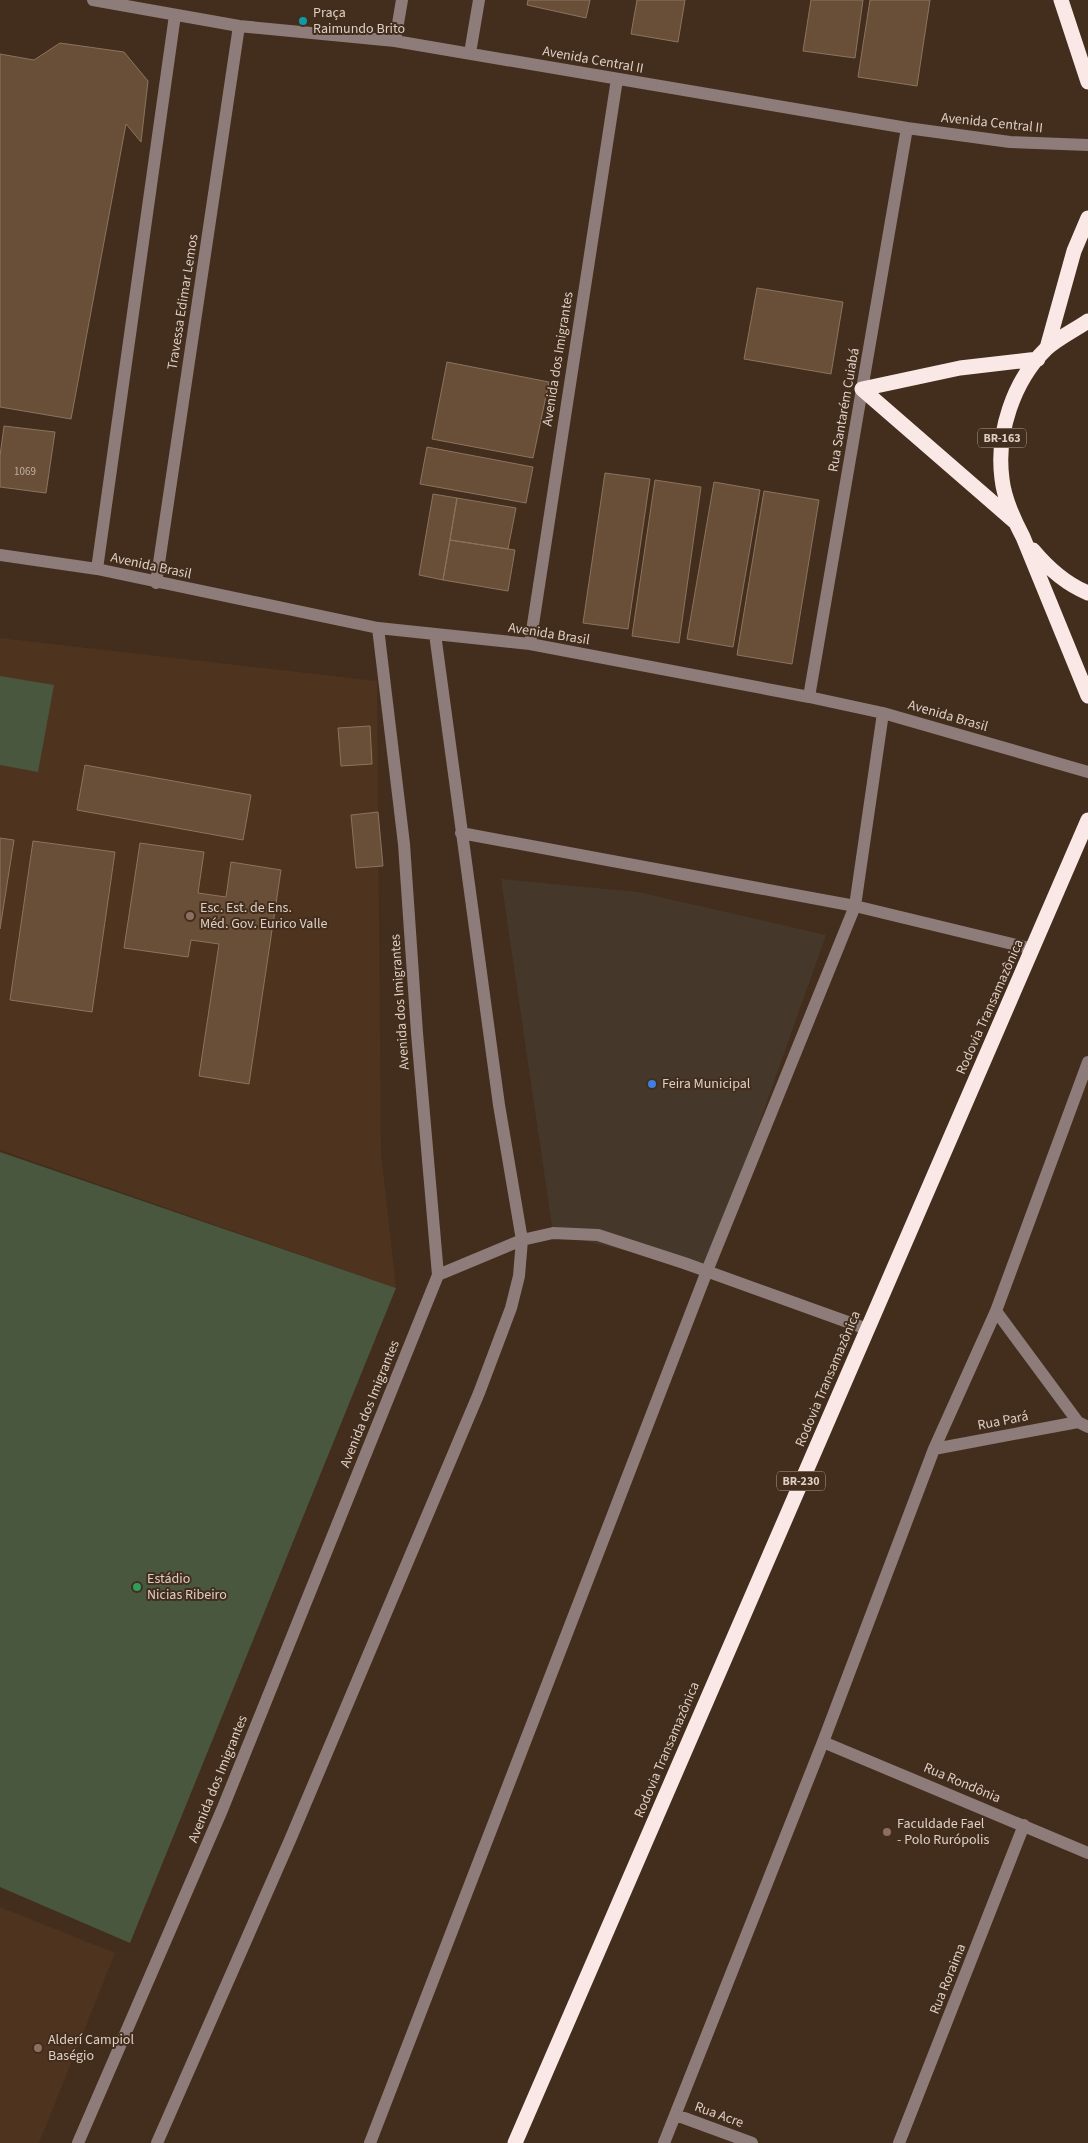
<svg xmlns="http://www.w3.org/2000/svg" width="1088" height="2143" viewBox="0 0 1088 2143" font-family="'Source Sans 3',sans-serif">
	<rect width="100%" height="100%" fill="#432d1d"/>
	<path fill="#45382a" d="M501,879L638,892L826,935L707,1271L553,1233Z"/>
	<path fill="#4e331e" d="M0,638L377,681L381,1153L396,1288L0,1150Z
		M0,1907L115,1953L39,2143H0Z"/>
	<path fill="#49573e" d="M0,676L54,685L38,772L0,765Z
		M0,1152L396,1288L130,1943L0,1887Z"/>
	<path fill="#694f38" stroke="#8b745f" d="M528,0H590L586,18L527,5Z
		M637,0H685L678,42L631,34Z
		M811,0H863L855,58L803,51Z
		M870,0H930L917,86L858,77Z
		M60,43L124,52L148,81L141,142L126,124L71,419L0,407V54L34,60Z
		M757,288L843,302L831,374L744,359Z
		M447,362L549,382L533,458L432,439Z
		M4,426L55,432L46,493L0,487V456Z
		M427,447L533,467L526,503L420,484Z
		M605,473L650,479L628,629L583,623Z
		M655,480L701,487L679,643L632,636Z
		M714,482L760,490L733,647L687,639Z
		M764,491L819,500L792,664L737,655Z
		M433,494L457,498L443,580L419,575Z
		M457,498L516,508L508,549L450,540Z
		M450,540L515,550L508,591L443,580Z
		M370,726L372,764L341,766L338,728Z
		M85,765L251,795L243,840L77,810Z
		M378,812L383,866L356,868L351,815Z
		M0,838L14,840L0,929Z
		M33,841L115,852L92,1012L10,1000Z
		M140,843L204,852L198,893L226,897L231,862L281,870L249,1084L199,1076L219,944L191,940L188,957L124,948Z"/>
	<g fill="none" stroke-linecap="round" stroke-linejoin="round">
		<path stroke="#8d7c79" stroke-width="12" d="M93,0L239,26L395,41L907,128L1010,142L1088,145
			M395,41L402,0
			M470,53L479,0
			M0,555L97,569L378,628L530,644L809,697L883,713L1088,772
			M97,569L175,15
			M156,583L239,26
			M530,644L617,79
			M809,697L907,128
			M461,833L855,906L1033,949
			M438,1275L522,1240L553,1233L598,1235L684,1263L867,1329
			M996,1311L1078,1422L1088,1427
			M934,1449L1078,1422
			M823,1742L1088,1853
			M676,2115L752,2143
			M78,2143L222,1810L438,1275L417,1033L404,844L378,628
			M157,2143L290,1840L479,1393L511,1308L519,1276L522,1240L499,1105L435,634
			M370,2143L707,1271L855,906L883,713
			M664,2143L823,1742L934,1449L996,1311L1088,1062
			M899,2143L1024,1825"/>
		<path stroke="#fae8e6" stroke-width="15" d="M1061,0L1088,82
			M1088,321C1075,330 1058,338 1046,349C1013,381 996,434 1002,479C1004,498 1014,520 1023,537L1088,696
			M1047,348L1074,251L1088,218
			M862,389L1014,521
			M862,389L960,368L1038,359
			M1033,550C1048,568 1066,584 1088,593
			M515,2143L1088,820"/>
	</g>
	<circle fill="#0f9aa8" stroke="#432d1d" stroke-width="2" cx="303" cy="21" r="5"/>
	<g fill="#8d6e63" stroke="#432d1d" stroke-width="2">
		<circle cx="190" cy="916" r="5"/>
		<circle cx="887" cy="1832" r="5"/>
		<circle cx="38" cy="2048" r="5"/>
	</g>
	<circle fill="#3f7fe0" stroke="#432d1d" stroke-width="2" cx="652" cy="1084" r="5"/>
	<circle fill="#2e9e5b" stroke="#432d1d" stroke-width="2" cx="137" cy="1587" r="5"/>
	<g text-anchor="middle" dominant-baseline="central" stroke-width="4" stroke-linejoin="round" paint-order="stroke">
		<g font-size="11" fill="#c1b0a2">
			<text x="25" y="471">1069</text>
		</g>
		<g fill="#432d1d" stroke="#b09f93" stroke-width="1">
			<rect x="978" y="428.5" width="48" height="19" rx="4"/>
			<rect x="777" y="1471.5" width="48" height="19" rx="4"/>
		</g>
		<g font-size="12" font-weight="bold" fill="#ded0c6">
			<text x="1002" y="438">BR-163</text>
			<text x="801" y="1481">BR-230</text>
		</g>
		<g font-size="14" fill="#ded0c6" stroke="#432d1d" text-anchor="start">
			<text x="313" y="13">Praça<tspan x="313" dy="16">Raimundo Brito</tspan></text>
			<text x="200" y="908">Esc. Est. de Ens.<tspan x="200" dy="16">Méd. Gov. Eurico Valle</tspan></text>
			<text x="662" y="1084">Feira Municipal</text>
			<text x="147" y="1579">Estádio<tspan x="147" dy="16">Nicias Ribeiro</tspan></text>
			<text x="897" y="1824">Faculdade Fael<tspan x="897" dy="16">- Polo Rurópolis</tspan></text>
			<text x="48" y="2040">Alderí Campiol<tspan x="48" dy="16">Baségio</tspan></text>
		</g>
		<g font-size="14" fill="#ded0c6" stroke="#432d1d">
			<text transform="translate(593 60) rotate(10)">Avenida Central II</text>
			<text transform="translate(992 123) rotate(6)">Avenida Central II</text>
			<text transform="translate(183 302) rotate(-81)">Travessa Edimar Lemos</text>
			<text transform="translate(558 359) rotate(-81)">Avenida dos Imigrantes</text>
			<text transform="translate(844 410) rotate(-80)">Rua Santarém Cuiabá</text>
			<text transform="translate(151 566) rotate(12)">Avenida Brasil</text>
			<text transform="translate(549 634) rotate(9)">Avenida Brasil</text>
			<text transform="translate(948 716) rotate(16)">Avenida Brasil</text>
			<text transform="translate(400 1002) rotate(-94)">Avenida dos Imigrantes</text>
			<text transform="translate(990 1007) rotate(-66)">Rodovia Transamazônica</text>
			<text transform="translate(828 1379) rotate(-67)">Rodovia Transamazônica</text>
			<text transform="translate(370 1404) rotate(-68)">Avenida dos Imigrantes</text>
			<text transform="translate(1003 1421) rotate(-11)">Rua Pará</text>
			<text transform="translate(667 1750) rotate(-67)">Rodovia Transamazônica</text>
			<text transform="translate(218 1779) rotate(-68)">Avenida dos Imigrantes</text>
			<text transform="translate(962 1783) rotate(23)">Rua Rondônia</text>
			<text transform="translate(948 1979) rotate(-68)">Rua Roraima</text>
			<text transform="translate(719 2115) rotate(20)">Rua Acre</text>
		</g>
	</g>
</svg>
